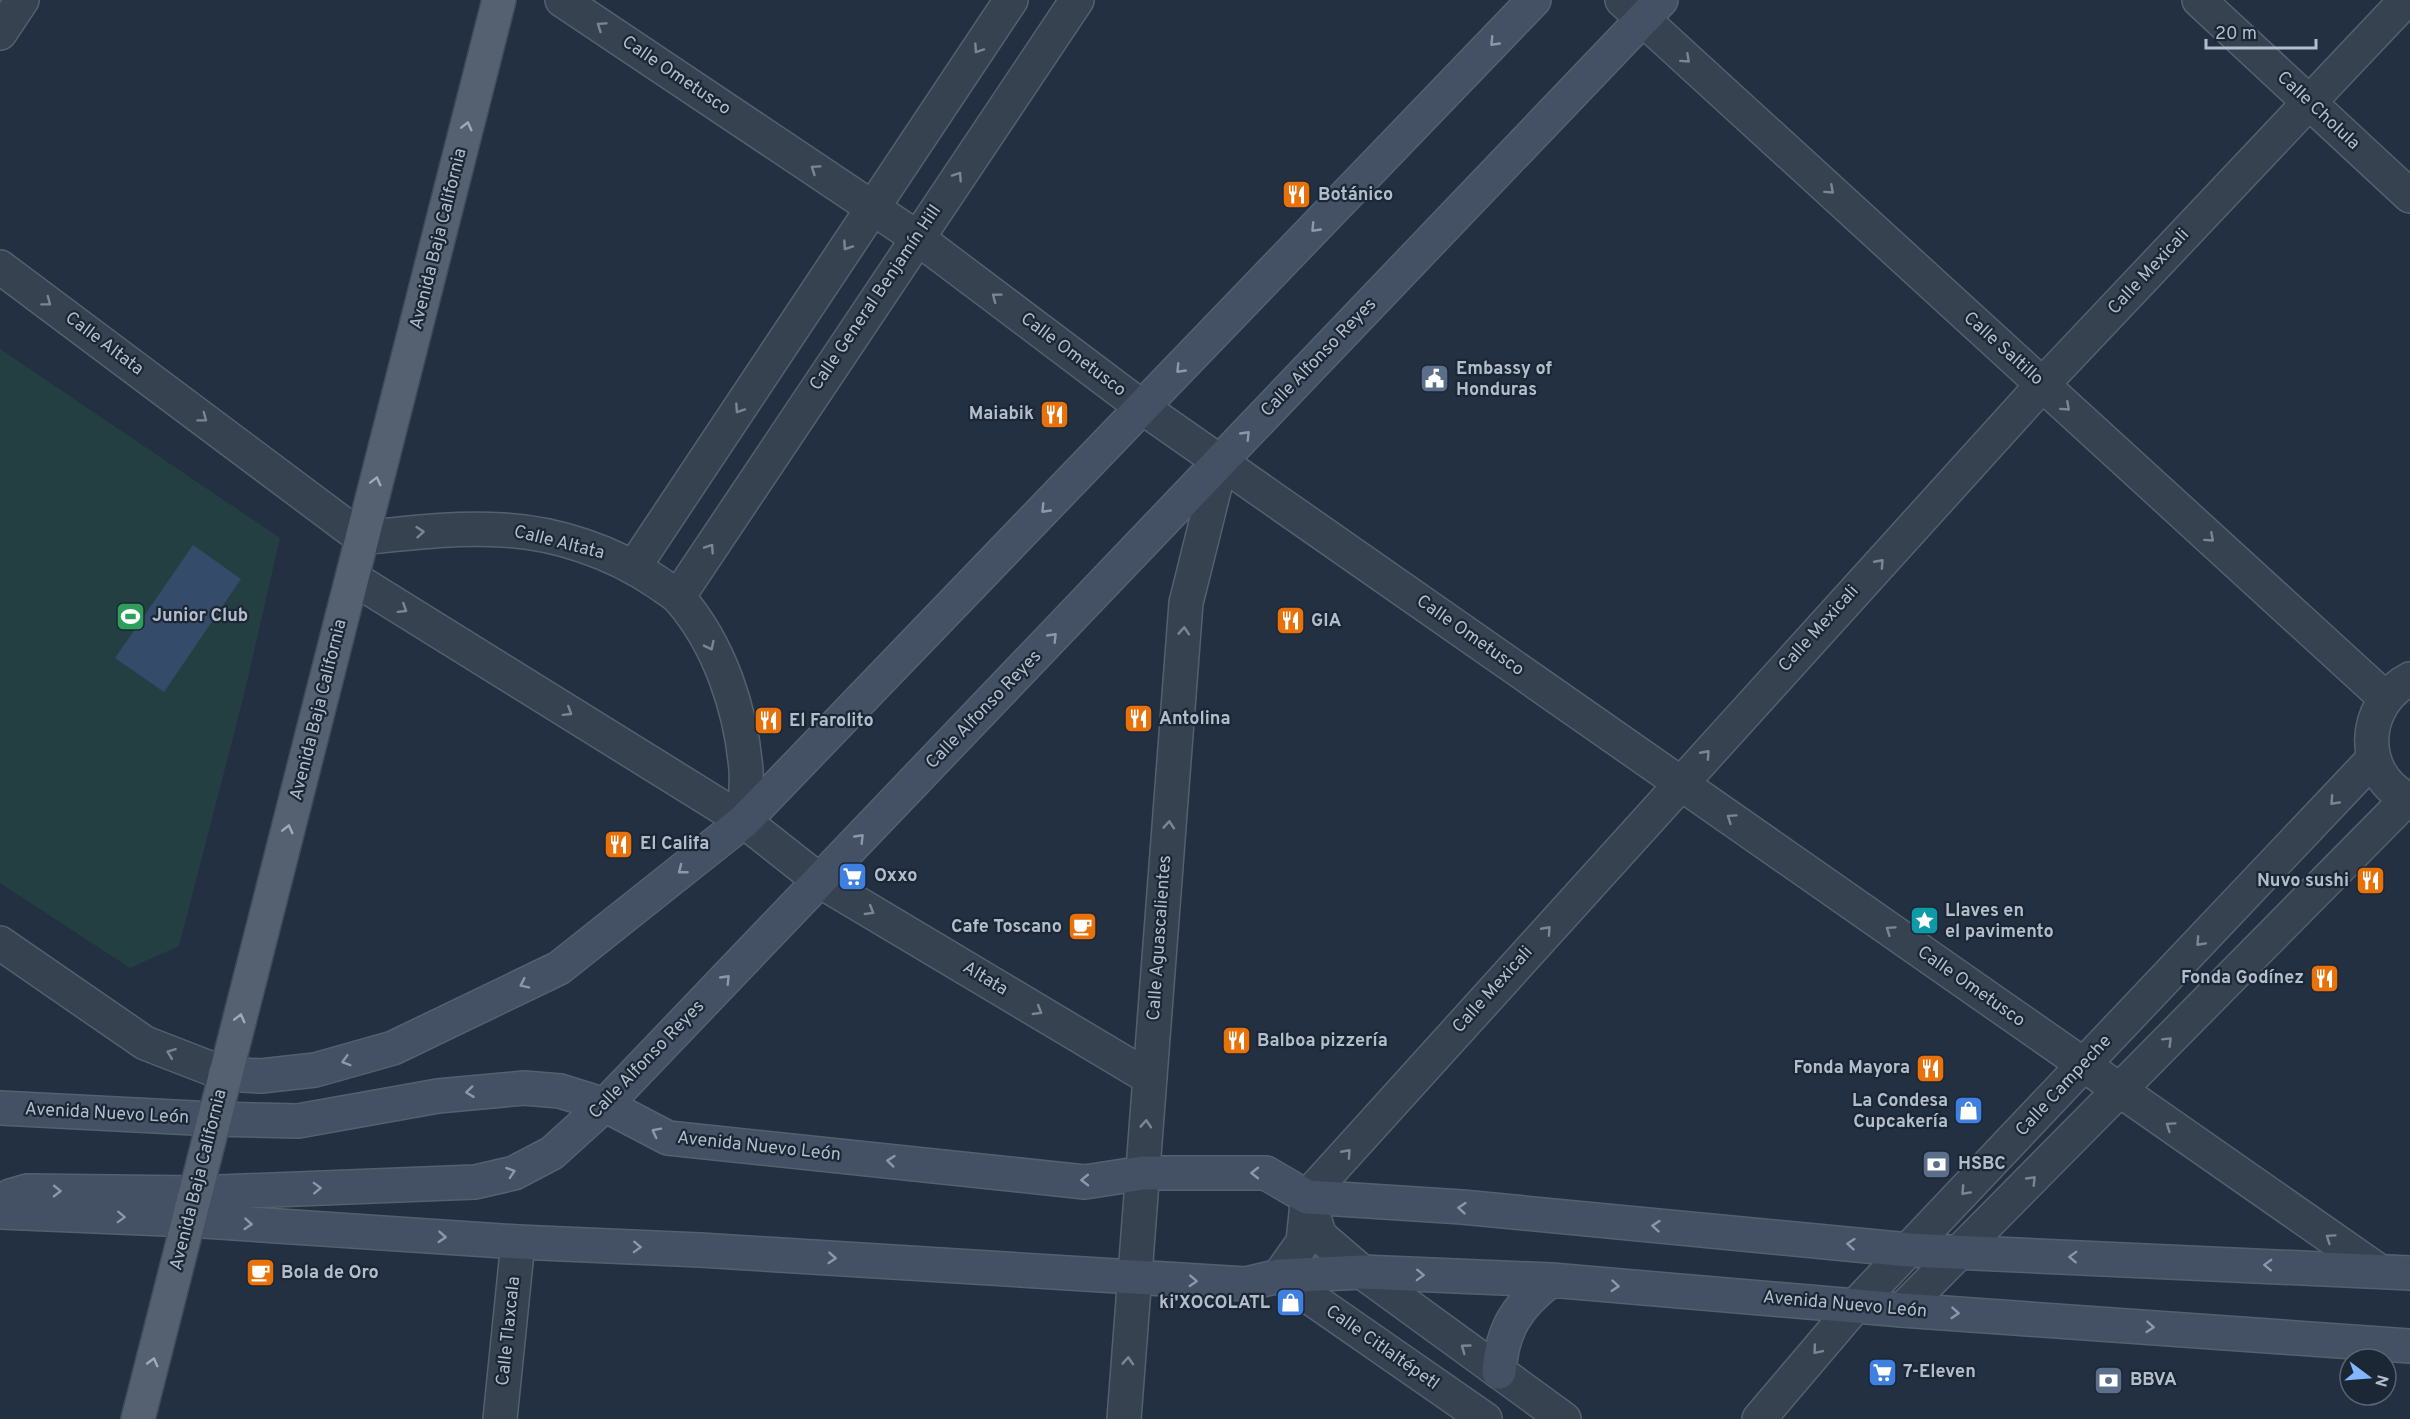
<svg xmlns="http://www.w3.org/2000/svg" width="2410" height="1419" viewBox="0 0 2410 1419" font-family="Overpass,sans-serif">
	<rect width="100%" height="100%" fill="#223041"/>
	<path fill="#243f42" d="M0,349L280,538L244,695L179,946L130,968L0,883Z"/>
	<path fill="#344b69" d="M193,545L241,579L164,692L115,658Z"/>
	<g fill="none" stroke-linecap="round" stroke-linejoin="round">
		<defs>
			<path id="minor" d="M562,0L916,237L1143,408L2379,1271
				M1622,0L2385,698
				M2199,0L2410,196
				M0,33L22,0
				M0,267L362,538C409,533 456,527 503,530C557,533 613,552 657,582C664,587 673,592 679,598C720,645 741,710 746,770C747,787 745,804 744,821
				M634,567L1011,0
				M353,578L744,821L820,881L1150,1078
				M678,597L1077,0
				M2410,679C2361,704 2357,775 2410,800
				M0,943L145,1043L225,1074
				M1307,1197L2042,385L2406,0
				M1307,1197L1320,1236L1362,1272L1564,1419
				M1307,1204L1303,1242L1279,1276L1485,1419
				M1902,1310L2407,799
				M500,1419L518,1242
				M1124,1419L1186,603L1221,462
				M1759,1419L1855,1306L2374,758"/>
			<path id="secondary" d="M225,1074L261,1076L315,1070L393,1048L559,968L744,821L1534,0
				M0,1108L213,1119L298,1121L438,1096L524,1088L560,1091L605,1105L668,1138L1085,1182L1143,1173H1266L1307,1197L1462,1207L1909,1250L2410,1273
				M10,1196L27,1191L196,1193L475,1182L514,1173L552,1153L605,1105L1661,0
				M0,1212L189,1220L518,1242L700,1250L1246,1284L1279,1276L1362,1272L1551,1280L1902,1310L2410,1346
				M1499,1372C1502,1329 1517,1306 1551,1280"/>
			<path id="primary" d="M138,1419L499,0"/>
		</defs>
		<use href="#minor" stroke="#55606e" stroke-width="36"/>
		<use href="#secondary" stroke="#55606e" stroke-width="36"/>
		<use href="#primary" stroke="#404b5a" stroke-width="36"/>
		<use href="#minor" stroke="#374250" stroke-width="33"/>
		<use href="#secondary" stroke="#445164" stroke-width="33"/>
		<use href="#primary" stroke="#556171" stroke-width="33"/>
	</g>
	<defs><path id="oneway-chevron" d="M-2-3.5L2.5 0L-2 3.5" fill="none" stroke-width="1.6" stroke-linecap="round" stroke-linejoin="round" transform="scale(1.5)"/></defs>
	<g stroke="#7b8694">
		<use href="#oneway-chevron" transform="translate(601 26) rotate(-146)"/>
		<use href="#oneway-chevron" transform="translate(978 49) rotate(124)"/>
		<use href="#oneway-chevron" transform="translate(1686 59) rotate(42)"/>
		<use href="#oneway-chevron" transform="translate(815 169) rotate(-146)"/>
		<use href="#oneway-chevron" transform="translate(958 176) rotate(-56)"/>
		<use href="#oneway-chevron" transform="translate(1830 190) rotate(42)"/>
		<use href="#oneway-chevron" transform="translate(847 246) rotate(124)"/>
		<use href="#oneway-chevron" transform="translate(996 297) rotate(-143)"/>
		<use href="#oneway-chevron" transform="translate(47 302) rotate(37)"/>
		<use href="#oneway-chevron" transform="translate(2066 407) rotate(42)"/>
		<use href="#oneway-chevron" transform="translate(739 409) rotate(124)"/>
		<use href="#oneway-chevron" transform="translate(203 418) rotate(37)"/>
		<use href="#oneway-chevron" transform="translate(420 532) rotate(-5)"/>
		<use href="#oneway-chevron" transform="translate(2210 538) rotate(42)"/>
		<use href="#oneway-chevron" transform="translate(710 548) rotate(-56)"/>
		<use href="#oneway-chevron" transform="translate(1880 563) rotate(-48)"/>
		<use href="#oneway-chevron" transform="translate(403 609) rotate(32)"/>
		<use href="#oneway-chevron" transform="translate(1184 631) rotate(-86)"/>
		<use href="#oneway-chevron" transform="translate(710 646) rotate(64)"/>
		<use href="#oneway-chevron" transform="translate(568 712) rotate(32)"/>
		<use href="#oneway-chevron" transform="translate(1706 754) rotate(-48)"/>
		<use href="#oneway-chevron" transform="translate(2334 801) rotate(133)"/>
		<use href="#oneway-chevron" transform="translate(1731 818) rotate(-145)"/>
		<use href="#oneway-chevron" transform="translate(1169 825) rotate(-86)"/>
		<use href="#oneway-chevron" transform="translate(870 911) rotate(31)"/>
		<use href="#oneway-chevron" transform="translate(1547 930) rotate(-48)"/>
		<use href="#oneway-chevron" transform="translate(1890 930) rotate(-145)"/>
		<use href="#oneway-chevron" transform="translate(2200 942) rotate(133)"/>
		<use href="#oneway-chevron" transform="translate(1038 1011) rotate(31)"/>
		<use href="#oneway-chevron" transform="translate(2168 1041) rotate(-45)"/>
		<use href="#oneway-chevron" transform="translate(171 1053) rotate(-159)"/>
		<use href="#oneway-chevron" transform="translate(1146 1124) rotate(-86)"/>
		<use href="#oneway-chevron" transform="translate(2170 1126) rotate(-145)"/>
		<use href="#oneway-chevron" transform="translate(1347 1153) rotate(-48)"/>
		<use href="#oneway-chevron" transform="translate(2032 1180) rotate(-46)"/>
		<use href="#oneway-chevron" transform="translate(1965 1191) rotate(133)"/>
		<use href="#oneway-chevron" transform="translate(2330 1238) rotate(-145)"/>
		<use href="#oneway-chevron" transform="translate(1465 1348) rotate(-144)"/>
		<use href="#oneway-chevron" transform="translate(1817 1350) rotate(130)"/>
		<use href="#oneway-chevron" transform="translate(1128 1361) rotate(-86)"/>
	</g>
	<g stroke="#8c97a7">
		<use href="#oneway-chevron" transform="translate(1494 42) rotate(134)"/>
		<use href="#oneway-chevron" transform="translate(1315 228) rotate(134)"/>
		<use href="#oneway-chevron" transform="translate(1180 369) rotate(134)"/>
		<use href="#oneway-chevron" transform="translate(1246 435) rotate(-46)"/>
		<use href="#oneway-chevron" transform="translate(1045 509) rotate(134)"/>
		<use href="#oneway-chevron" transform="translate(1053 637) rotate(-46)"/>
		<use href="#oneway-chevron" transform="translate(860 838) rotate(-46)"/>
		<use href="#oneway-chevron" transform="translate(682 870) rotate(142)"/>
		<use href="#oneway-chevron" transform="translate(726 979) rotate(-46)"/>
		<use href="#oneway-chevron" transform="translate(524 984) rotate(154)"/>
		<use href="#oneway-chevron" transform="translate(346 1061) rotate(164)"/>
		<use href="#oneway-chevron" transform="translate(470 1092) rotate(173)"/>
		<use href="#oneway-chevron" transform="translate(656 1132) rotate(-153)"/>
		<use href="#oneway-chevron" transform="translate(891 1161) rotate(-174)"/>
		<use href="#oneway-chevron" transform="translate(511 1172) rotate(-19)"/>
		<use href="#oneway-chevron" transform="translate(1255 1173) rotate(180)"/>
		<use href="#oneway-chevron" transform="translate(1085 1180) rotate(179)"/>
		<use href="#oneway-chevron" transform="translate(317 1188) rotate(-2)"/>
		<use href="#oneway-chevron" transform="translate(57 1191) rotate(1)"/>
		<use href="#oneway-chevron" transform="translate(1462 1208) rotate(-175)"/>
		<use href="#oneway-chevron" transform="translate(121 1217) rotate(2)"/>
		<use href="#oneway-chevron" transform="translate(248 1224) rotate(4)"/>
		<use href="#oneway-chevron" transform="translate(1656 1226) rotate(-175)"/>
		<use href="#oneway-chevron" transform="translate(442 1237) rotate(4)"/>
		<use href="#oneway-chevron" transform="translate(1851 1244) rotate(-175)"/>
		<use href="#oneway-chevron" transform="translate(637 1247) rotate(2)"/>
		<use href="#oneway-chevron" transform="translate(2073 1257) rotate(-178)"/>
		<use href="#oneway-chevron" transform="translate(832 1258) rotate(4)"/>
		<use href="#oneway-chevron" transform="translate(2268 1265) rotate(-178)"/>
		<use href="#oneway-chevron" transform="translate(1420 1275) rotate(2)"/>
		<use href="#oneway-chevron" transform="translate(1193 1281) rotate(3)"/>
		<use href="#oneway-chevron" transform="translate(1615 1286) rotate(5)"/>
		<use href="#oneway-chevron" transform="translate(1955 1313) rotate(4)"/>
		<use href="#oneway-chevron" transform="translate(2150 1327) rotate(4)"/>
	</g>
	<g stroke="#a0abb9">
		<use href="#oneway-chevron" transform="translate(467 126) rotate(-76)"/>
		<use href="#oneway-chevron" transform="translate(376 481) rotate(-76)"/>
		<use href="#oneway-chevron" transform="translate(288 829) rotate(-76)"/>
		<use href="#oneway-chevron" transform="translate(240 1018) rotate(-76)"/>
		<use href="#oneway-chevron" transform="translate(153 1362) rotate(-75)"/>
	</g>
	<defs>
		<symbol id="restaurant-square" viewBox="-11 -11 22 22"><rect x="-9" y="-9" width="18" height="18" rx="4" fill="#e8710a" stroke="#1c2736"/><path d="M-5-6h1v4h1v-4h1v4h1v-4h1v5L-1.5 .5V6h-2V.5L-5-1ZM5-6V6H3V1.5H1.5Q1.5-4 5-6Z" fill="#fff"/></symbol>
		<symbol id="civic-square" viewBox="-11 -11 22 22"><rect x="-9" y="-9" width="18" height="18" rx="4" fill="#5c6f8a" stroke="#1c2736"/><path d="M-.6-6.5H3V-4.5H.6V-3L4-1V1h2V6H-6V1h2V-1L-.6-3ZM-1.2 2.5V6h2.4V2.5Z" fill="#fff"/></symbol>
		<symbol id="stadium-square" viewBox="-11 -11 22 22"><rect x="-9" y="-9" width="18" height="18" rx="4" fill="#2e9e5b" stroke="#1c2736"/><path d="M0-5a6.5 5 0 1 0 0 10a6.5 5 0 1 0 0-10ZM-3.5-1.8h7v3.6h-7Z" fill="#fff"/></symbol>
		<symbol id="supermarket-square" viewBox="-11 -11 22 22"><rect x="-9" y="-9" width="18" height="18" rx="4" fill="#3f7fe0" stroke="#1c2736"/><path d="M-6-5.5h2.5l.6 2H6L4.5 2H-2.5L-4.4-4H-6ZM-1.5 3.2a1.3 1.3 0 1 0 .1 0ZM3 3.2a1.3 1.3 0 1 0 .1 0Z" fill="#fff"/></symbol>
		<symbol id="sight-square" viewBox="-11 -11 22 22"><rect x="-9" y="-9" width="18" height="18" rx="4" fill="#0f9aa8" stroke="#1c2736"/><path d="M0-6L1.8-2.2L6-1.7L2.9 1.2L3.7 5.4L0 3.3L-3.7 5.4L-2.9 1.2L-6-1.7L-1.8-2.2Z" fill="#fff"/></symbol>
		<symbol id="cafe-square" viewBox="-11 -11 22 22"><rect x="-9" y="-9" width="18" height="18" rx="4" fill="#e8710a" stroke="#1c2736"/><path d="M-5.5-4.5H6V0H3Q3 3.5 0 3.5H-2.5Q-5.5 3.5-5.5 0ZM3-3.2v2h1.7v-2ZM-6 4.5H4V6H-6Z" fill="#fff"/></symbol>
		<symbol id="shop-square" viewBox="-11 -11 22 22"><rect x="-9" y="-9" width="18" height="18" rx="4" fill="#3f7fe0" stroke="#1c2736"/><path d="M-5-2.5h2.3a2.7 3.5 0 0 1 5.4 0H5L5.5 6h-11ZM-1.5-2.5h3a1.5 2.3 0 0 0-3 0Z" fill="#fff"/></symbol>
		<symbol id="bank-square" viewBox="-11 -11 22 22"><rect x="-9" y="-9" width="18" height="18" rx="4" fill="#5c6f8a" stroke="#1c2736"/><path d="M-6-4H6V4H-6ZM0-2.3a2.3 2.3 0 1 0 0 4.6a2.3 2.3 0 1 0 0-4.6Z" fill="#fff"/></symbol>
	</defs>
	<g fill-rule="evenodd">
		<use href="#restaurant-square" x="1280" y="178" width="33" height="33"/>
		<use href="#civic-square" x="1418" y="362" width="33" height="33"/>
		<use href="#restaurant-square" x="1038" y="398" width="33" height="33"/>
		<use href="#stadium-square" x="114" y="600" width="33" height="33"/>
		<use href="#restaurant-square" x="1274" y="604" width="33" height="33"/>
		<use href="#restaurant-square" x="1122" y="702" width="33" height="33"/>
		<use href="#restaurant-square" x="752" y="704" width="33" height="33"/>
		<use href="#restaurant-square" x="602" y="828" width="33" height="33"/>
		<use href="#supermarket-square" x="836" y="860" width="33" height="33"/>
		<use href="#restaurant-square" x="2354" y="864" width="33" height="33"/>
		<use href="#sight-square" x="1908" y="904" width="33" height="33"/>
		<use href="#cafe-square" x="1066" y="910" width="33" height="33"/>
		<use href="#restaurant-square" x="2308" y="962" width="33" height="33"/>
		<use href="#restaurant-square" x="1220" y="1024" width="33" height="33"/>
		<use href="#restaurant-square" x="1914" y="1052" width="33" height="33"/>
		<use href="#shop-square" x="1952" y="1094" width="33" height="33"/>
		<use href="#bank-square" x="1920" y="1148" width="33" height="33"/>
		<use href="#cafe-square" x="244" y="1256" width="33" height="33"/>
		<use href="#shop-square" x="1274" y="1286" width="33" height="33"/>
		<use href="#supermarket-square" x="1866" y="1356" width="33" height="33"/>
		<use href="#bank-square" x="2092" y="1364" width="33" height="33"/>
	</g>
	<g text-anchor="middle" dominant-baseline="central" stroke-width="4.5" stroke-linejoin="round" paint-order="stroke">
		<g font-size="18" fill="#b3bdcb" stroke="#1c2736">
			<text transform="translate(676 76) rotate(34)">Calle Ometusco</text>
			<text transform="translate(2318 111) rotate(43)">Calle Cholula</text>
			<text transform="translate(439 239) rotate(-76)">Avenida Baja California</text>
			<text transform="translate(2149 272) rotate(-47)">Calle Mexicali</text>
			<text transform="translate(876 298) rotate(-56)">Calle General Benjamín Hill</text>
			<text transform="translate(104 344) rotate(37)">Calle Altata</text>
			<text transform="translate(2003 349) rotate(42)">Calle Saltillo</text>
			<text transform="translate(1073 355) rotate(37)">Calle Ometusco</text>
			<text transform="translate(1319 358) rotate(-46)">Calle Alfonso Reyes</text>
			<text transform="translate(559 543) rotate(14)">Calle Altata</text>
			<text transform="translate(1819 629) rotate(-48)">Calle Mexicali</text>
			<text transform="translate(1470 636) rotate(35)">Calle Ometusco</text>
			<text transform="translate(319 710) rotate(-76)">Avenida Baja California</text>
			<text transform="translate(984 710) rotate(-46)">Calle Alfonso Reyes</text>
			<text transform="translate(1160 938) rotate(-86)">Calle Aguascalientes</text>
			<text transform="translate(985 979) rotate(31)">Altata</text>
			<text transform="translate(1971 987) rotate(35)">Calle Ometusco</text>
			<text transform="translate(1493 990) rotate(-48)">Calle Mexicali</text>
			<text transform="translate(647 1060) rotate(-46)">Calle Alfonso Reyes</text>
			<text transform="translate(2064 1086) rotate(-47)">Calle Campeche</text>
			<text transform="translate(107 1114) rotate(3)">Avenida Nuevo León</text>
			<text transform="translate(759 1147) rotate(6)">Avenida Nuevo León</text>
			<text transform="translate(199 1180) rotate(-76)">Avenida Baja California</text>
			<text transform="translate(1845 1305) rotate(5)">Avenida Nuevo León</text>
			<text transform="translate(509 1331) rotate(-84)">Calle Tlaxcala</text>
			<text transform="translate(1382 1348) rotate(35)">Calle Citlaltépetl</text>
		</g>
		<g font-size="18" font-weight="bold" fill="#b3bdcb" stroke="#1c2736" text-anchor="start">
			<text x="1318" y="195">Botánico</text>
			<text x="1456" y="369">Embassy of<tspan x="1456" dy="21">Honduras</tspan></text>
			<text x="1034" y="414" text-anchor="end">Maiabik</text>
			<text x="152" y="616">Junior Club</text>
			<text x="1311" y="621">GIA</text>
			<text x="1159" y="719">Antolina</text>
			<text x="789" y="721">El Farolito</text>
			<text x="640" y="844">El Califa</text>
			<text x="874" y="876">Oxxo</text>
			<text x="2349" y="881" text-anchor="end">Nuvo sushi</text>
			<text x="1945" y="911">Llaves en<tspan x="1945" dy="21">el pavimento</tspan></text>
			<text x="1062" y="927" text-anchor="end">Cafe Toscano</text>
			<text x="2304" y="978" text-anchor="end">Fonda Godínez</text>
			<text x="1257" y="1041">Balboa pizzería</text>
			<text x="1910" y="1068" text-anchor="end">Fonda Mayora</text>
			<text x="1948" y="1101" text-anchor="end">La Condesa<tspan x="1948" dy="21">Cupcakería</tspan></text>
			<text x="1958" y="1164">HSBC</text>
			<text x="281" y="1273">Bola de Oro</text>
			<text x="1270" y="1303" text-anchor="end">ki'XOCOLATL</text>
			<text x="1903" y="1372">7-Eleven</text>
			<text x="2130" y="1380">BBVA</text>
		</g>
	</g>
	<g transform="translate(2368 1377) rotate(106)"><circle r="28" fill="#1c2736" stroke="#586372" stroke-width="1.5"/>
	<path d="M0-4.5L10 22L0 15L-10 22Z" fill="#84b6ff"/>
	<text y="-9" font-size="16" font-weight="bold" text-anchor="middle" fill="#b3bdcb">N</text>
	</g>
	<path d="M2206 39v9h110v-9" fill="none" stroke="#b3bdcb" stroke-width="3"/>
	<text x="2215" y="39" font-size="18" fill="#b3bdcb" stroke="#1c2736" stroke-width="4.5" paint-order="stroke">20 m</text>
</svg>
